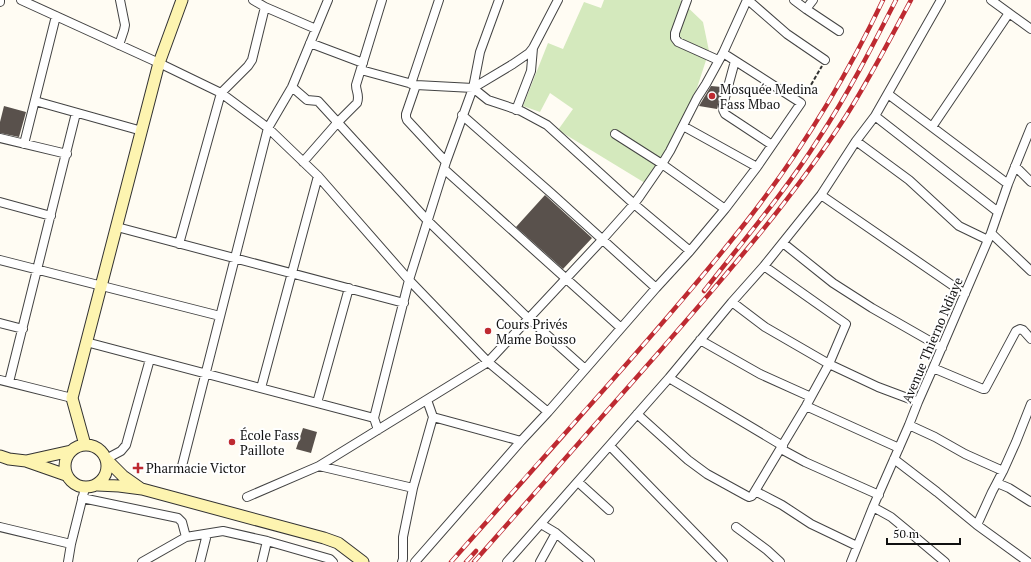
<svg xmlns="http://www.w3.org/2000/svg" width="1031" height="562" viewBox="0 0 1031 562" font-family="'PT Serif',serif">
	<rect width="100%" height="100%" fill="#fffcf3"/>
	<path fill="#d4e9bd" d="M604,0H680L703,22L709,51L697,88L669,149L645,183L558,130L573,109L550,93L540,112L523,106L548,43L563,49L584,2L601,8Z"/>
	<path fill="#59514c" d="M711,86L722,87L717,109L699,106Z
		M4,106L26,112L19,137L0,133V122Z
		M545,195L592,238L563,269L516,227Z
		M303,428L317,432L311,453L296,449Z"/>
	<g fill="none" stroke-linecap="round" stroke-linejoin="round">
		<defs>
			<path id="street" d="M21,0L159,63L221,93L268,128L318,176L409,280L488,362L548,412
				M253,0L265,7L316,29
				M687,0L675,33V38L678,42L718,60
				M748,0L787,34L825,60
				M794,0L806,9L839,31
				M991,0L1031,29
				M0,2V0
				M806,9L813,0
				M310,43L363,63
				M119,45L124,30L125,25L120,0
				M735,61L723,105C722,109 723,111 725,114L772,145
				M361,70L416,85L473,88L513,64L529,53L533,48L558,0
				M411,84L439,0
				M416,85L406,114V117L407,120L446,162
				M292,87L307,100L318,101L427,220L528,318L585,369
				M473,88L488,100L521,111L547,125L634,204L690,251
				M888,94L1008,184
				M35,101L142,131
				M516,110L531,71L533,48
				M462,115L551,193L656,288
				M875,116L998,212
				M683,126L757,167
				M932,127L1009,13
				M615,134L662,164L725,209
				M0,138L67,154
				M856,141L909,180L959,226L988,240
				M24,144L56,16
				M303,162L338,122L357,103C360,95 356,92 356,85L382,0
				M1015,166L1031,182
				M444,169L621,328
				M821,195L965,294
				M0,202L51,216
				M117,227L404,303
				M991,233L1031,271
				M783,243L833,283L872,308L942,348
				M179,244L221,93L248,66L252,60L265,7
				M0,260L220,316
				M732,302L765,327L829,364L878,387L918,402
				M0,323L23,329
				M700,340L760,374L811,397
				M86,342L374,418
				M933,368L983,389H985L1016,331L1020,329L1023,330L1031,339
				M669,378L783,446
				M0,380L72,398
				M9,382L76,113
				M261,388L318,176
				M317,403L349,288
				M806,406L899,448
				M637,414L688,460L707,474L747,496L749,497L752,496L806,406L829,364L846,324L764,266
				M433,417L521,441
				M909,425L935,437L965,454L1003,471
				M378,430L374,418L409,280L446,162L473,88L480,52L499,0
				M610,446L723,562
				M781,449L805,462L879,495
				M106,459L121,451L126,445L150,359
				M894,459L937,492L977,525L1028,562
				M319,466L413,488
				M181,470L268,128L292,87L328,0
				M578,482L609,510
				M997,483L1009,488L1031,502
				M755,491L782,505L811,524L857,546
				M247,497L319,466L488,362L602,240L634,204L640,196L662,164L670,151L697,98L706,84L723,53L747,0
				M82,498L178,518L182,522L186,537
				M873,507L891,517L908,531L945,562
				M541,524L556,533L590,562
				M977,525L992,492L1003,471L1016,442L1031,404
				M0,527L71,544
				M736,527L767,550L780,562
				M68,562L71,544L85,488
				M142,562L186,537L223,531L267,541L330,559L333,562
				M200,562L207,534
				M262,562L267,541
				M402,562L403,559V537L413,488L433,417L427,400
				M415,562L521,441L548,412L656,288L690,251L725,209L757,167L801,103L723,53
				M507,562L669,378L732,302L764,266L821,195L856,141L875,116L941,0
				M540,562L556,533
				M851,562L873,507L909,425L918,402L933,368L991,233L1008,184L1031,127"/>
			<path id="secondary" d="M65 466a21 21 0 1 1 42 0a21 21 0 1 1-42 0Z
				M85,445L72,398L159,63L182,0
				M0,456L9,459L26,461L66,475
				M106,459L123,476L140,488
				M26,461L71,451
				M97,485L119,486L142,489L324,538L338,543L363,562"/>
		</defs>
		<use href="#street" stroke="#434343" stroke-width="10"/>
		<use href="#secondary" stroke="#323232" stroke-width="13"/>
		<path stroke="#323232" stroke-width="2" stroke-dasharray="4 2" stroke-linecap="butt" d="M805,95L822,66"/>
		<use href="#street" stroke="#fff" stroke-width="8"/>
		<use href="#secondary" stroke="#fdf4b0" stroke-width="11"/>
		<defs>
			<path id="rail" d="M704,291C743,241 785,192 819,138C848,94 872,47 896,0
				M451,562C503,503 555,444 608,385C655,332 702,278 746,222C800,153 846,78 883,0
				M466,562L476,551
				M474,562C536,492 597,422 659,352C725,276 792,200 846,116C870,78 890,39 911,0"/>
		</defs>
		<use href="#rail" stroke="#be2a31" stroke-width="4.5"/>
		<use href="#rail" stroke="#fff" stroke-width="3" stroke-dasharray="9" stroke-linecap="butt"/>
	</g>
	<g fill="#be2a31" stroke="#fff" stroke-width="1.5">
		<circle cx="712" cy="96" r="4"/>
		<circle cx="488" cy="331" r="4"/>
		<circle cx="232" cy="442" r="4"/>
		<path d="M136 462h4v4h4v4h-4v4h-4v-4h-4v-4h4z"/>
	</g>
	<g text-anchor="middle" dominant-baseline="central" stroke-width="4" stroke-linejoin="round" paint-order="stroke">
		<g font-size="13" fill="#101010" stroke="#fff" text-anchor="start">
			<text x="720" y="89">Mosquée Medina<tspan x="720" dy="15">Fass Mbao</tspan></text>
			<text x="496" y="324">Cours Privés<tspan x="496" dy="15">Mame Bousso</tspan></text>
			<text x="240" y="435">École Fass<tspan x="240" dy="15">Paillote</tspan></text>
			<text x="146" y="468">Pharmacie Victor</text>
		</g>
		<g font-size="13" fill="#101010" stroke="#fff">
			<text transform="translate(932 340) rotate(-67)">Avenue Thierno Ndiaye</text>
		</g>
	</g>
	<path d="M887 538v6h73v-6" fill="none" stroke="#101010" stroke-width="2"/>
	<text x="893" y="538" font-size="12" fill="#101010" stroke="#ffffff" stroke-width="3" paint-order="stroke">50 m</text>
</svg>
